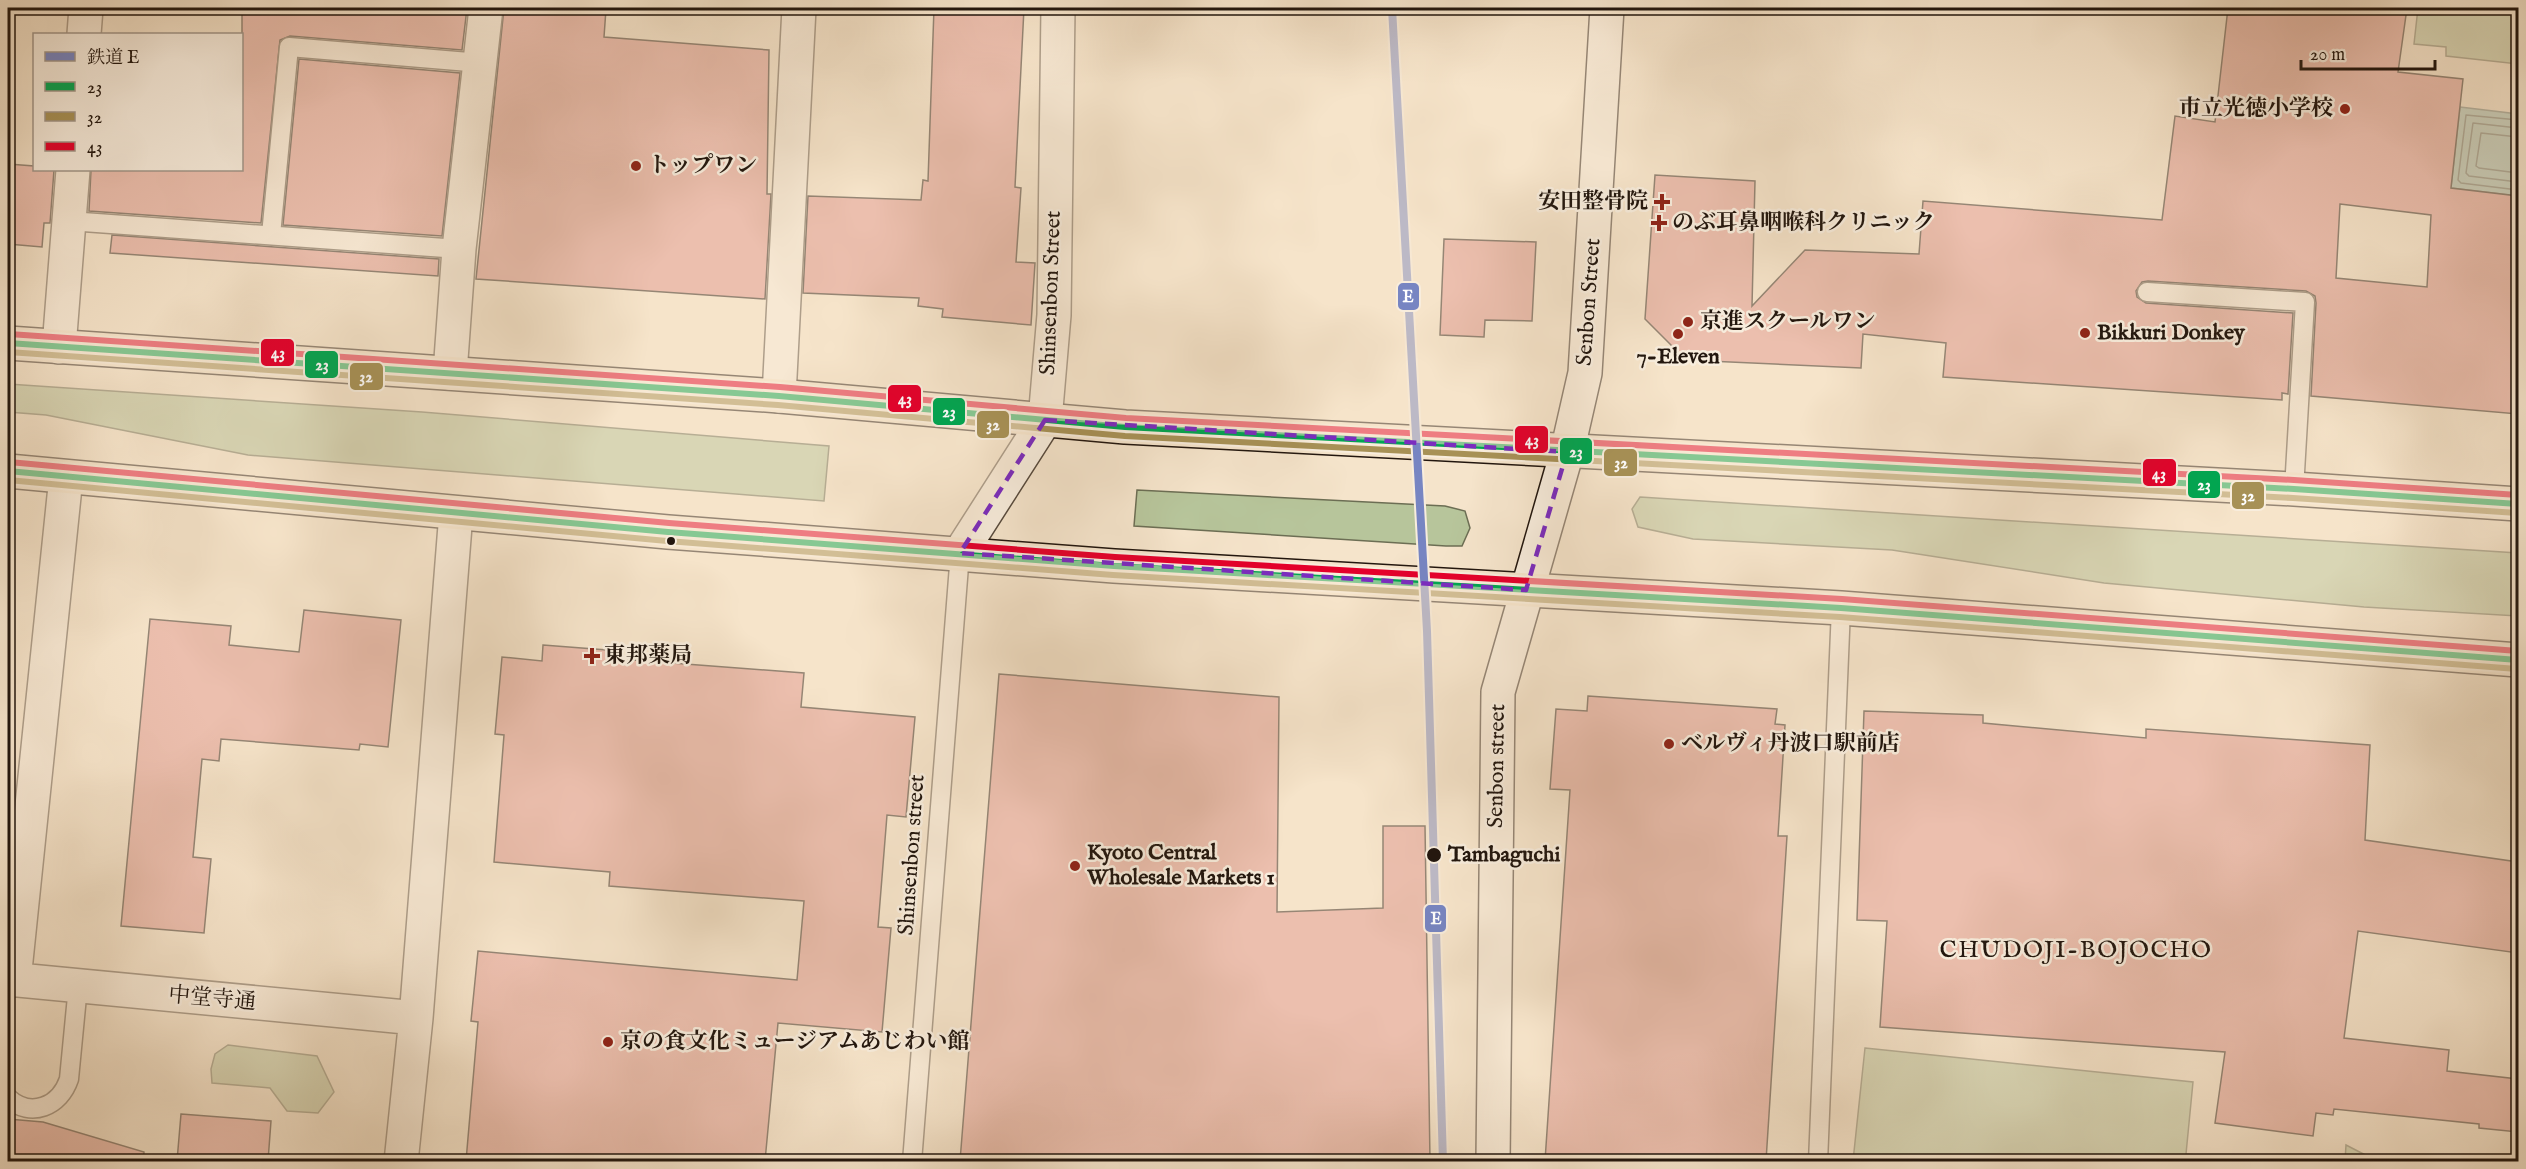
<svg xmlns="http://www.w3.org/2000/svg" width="2526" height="1169" viewBox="0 0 2526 1169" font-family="'IM FELL English','Noto Serif JP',serif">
	<rect width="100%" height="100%" fill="#f5e4cb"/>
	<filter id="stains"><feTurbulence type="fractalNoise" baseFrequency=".00333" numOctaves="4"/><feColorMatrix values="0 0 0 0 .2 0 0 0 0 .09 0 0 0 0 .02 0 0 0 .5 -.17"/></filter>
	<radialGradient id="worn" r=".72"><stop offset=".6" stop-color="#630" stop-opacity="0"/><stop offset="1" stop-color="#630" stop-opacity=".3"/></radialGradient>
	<path fill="#b7c59b" stroke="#6c6e54" stroke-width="1.5" d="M2418,8H2518V64L2446,56V47L2414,44Z
		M8,384L422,412L829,446L824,501L248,455L46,415L8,412Z
		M1137,490L1445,506L1465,511L1470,528L1462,546H1446L1134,526Z
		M1640,497L2518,553V616L2364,607L2104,583L1892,550L1693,539L1638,527L1632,509Z
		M228,1045L317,1056L334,1092L318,1113L287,1111L270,1088L212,1083L211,1069L215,1054Z
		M1865,1048L2193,1082L2186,1154L2256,1161H1853Z
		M2346,1145L2377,1161H2345Z"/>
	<path fill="#9dbfb1" stroke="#6c7b70" stroke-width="1.5" d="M2460,107L2518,114V196L2451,188Z"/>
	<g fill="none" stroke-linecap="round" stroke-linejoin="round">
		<path stroke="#606a60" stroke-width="1.5" d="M2518,120L2466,115L2458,180L2461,183L2518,190
			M2518,128L2473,123L2466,173L2469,176L2518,182
			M2518,137L2481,133L2476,166L2479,168L2518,173"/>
	</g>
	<path fill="#e0938d" stroke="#22160e" stroke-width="1.5" fill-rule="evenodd" d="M242,8H467L462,50L290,36L280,40L261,223L89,211L91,170H242Z
		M504,8L606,9L604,37L769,50L767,194H771L765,299L476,279Z
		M934,8H1024L1015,187L1021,188L1016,262L1035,263L1031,325L942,317L943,309L918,306L919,298L803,293L808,196L921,200L923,180L928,181Z
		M2228,8H2407L2398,72L2463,79L2451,188L2518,196V414L2311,396L2316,303L2315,296L2306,291L2148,281L2142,282L2136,291L2137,297L2146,303L2293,313L2288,394L2282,393V400L1943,377L1946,343L1863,334L1861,368L1686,360L1645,319L1655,175L1755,181L1752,306L1805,250L1919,254L1923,201L2162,220L2175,116L2215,122ZM2340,204L2431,215L2427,287L2336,278Z
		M299,59L460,73L442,236L283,225Z
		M8,164L34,166V170H54L50,223H44L42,247L8,244Z
		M112,235L439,259L438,276L110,253Z
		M1444,239L1536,242L1532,321L1485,320L1484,337L1440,335Z
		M304,610L401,620L388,747L360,744L359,750L221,739L219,761L202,759L193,857L211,859L204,933L121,926L150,619L231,626L229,645L299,652Z
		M543,645L607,650V658L804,673L801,707L915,717L906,817L887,815L878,927L891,928L882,1032L778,1023L765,1161H466L478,1022L471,1021L478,951L797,980L804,901L609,886L610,872L494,862L504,735L495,734L502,657L542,661Z
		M999,674L1279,697L1277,912L1383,908V826H1425L1430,1161H960Z
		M1588,696L1777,709L1775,724L1785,725L1778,836H1787L1766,1161H1545L1570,790L1550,789L1556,709L1587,711Z
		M1864,711L1983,715V723L2146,738V729L2370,745L2365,840L2518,862V953L2358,931L2344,1038L2449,1050L2447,1071L2518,1079V1132L2479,1128V1124L2334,1109L2333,1115L2316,1113L2313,1136L2215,1123L2225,1052L1880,1027L1887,921L1857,920Z
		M181,1114L271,1121L268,1161H177Z
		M8,1119L43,1122L144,1152L143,1161H8Z"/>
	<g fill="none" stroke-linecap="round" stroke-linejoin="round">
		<defs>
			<path id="lane" d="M69,221L459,249
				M271,235L289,47L481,63
				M2147,292L2305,302L2294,489
				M8,1098C31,1119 60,1106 69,1079L78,986
				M912,1162L960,553
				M1818,1162L1841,608"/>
			<path id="street" d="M84,34L86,8
				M59,347L73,170
				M450,373L459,249L486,8
				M779,396L799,8
				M960,553L1045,420L1054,315L1058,8
				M8,979L416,1018
				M14,980L66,477
				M401,1162L416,1018L456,513"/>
			<path id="secondary" d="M1493,1162L1498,692L1567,452L1585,373L1607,8"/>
			<path id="highway" d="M8,343L779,396L1125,427L2294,489L2518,504
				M8,471L668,532L1114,566L1841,608L2518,660"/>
		</defs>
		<use href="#lane" stroke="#574a3d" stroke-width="21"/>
		<use href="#street" stroke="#574a3d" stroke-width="36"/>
		<use href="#secondary" stroke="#22160e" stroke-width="36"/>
		<use href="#highway" stroke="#22160e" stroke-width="36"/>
		<use href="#lane" stroke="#f8eddd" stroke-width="18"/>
		<use href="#street" stroke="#f8eddd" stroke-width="33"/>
		<use href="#secondary" stroke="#f8eddd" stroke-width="33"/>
		<use href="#highway" stroke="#f5e4cb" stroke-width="33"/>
		<defs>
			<path id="bus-1" d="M8,343L779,396L1125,427L2294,489L2518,504
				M8,471L668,532L1114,566L1841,608L2518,660"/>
			<path id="bus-2" d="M8,352L778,405L1125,436L2293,498L2517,513
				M8,480L667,541L1113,575L1840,617L2517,669"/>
			<path id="bus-3" d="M9,334L780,387L1126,418L2294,480L2518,495
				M9,462L669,523L1115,557L1842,599L2518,651"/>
		</defs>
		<use href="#bus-1" stroke="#f8eddd" stroke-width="10"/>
		<use href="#bus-2" stroke="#f8eddd" stroke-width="10"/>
		<use href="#bus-3" stroke="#f8eddd" stroke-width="10"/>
		<use href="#bus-1" stroke="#00a651" stroke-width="6"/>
		<use href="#bus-2" stroke="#a79156" stroke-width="6"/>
		<use href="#bus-3" stroke="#e4002b" stroke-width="6"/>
		<defs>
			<path id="rail-1" d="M1392,8L1427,631L1443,1162"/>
		</defs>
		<use href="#rail-1" stroke="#f8eddd" stroke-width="12"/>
		<use href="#rail-1" stroke="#7785c2" stroke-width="8"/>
	</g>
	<path d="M0 0H2526V1169H0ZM1045,420L1567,452L1526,590L960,553Z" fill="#f5e4cb" fill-opacity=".55" fill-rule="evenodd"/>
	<path fill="none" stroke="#7b2cbf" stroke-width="4.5" stroke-dasharray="12 8" stroke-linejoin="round" d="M1045,420L1567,452L1526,590L960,553Z"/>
	<g fill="#8f2418" stroke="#f8eddd" stroke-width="2">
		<circle cx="2345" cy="109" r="6"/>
		<circle cx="636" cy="166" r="6"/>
		<path d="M1659 193h6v6h6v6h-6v6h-6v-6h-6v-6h6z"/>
		<path d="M1656 214h6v6h6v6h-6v6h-6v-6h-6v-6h6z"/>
		<circle cx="1688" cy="322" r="6"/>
		<circle cx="2085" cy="333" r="6"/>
		<circle cx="1678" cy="334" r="6"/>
		<path d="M589 647h6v6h6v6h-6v6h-6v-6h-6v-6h6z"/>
		<circle cx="1669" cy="744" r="6"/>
		<circle cx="1075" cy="866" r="6"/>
		<circle cx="608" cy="1042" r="6"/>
	</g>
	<g fill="#22160e" stroke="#f8eddd" stroke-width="2">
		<circle cx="671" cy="541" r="5"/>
		<circle cx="1434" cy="855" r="8"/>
	</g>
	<g text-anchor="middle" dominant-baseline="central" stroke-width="5" stroke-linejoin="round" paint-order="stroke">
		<g font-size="22" font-weight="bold" fill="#22160e" stroke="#f8eddd" text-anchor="start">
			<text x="2333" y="109" text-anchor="end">市立光徳小学校</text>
			<text x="648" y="166">トップワン</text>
			<text x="1648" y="202" text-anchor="end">安田整骨院</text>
			<text x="1672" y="223">のぶ耳鼻咽喉科クリニック</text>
			<text x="1700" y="322">京進スクールワン</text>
			<text x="2097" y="333">Bikkuri Donkey</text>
			<text x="1678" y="357" text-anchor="middle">7-Eleven</text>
			<text x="604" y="656">東邦薬局</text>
			<text x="1681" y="744">ベルヴィ丹波口駅前店</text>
			<text x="1087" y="853">Kyoto Central<tspan x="1087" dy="25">Wholesale Markets 1</tspan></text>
			<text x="620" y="1042">京の食文化ミュージアムあじわい館</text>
		</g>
		<g font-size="22" fill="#22160e" stroke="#f8eddd">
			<text transform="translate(1051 293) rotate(-88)">Shinsenbon Street</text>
			<text transform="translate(1589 302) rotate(-86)">Senbon Street</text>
			<text transform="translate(1497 766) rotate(-89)">Senbon street</text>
			<text transform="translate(912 855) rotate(-86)">Shinsenbon street</text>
			<text transform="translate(212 999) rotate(5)">中堂寺通</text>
		</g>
		<g font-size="22" font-weight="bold" fill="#22160e" stroke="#f8eddd" text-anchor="start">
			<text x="1448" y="855">Tambaguchi</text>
		</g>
		<g font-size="24" letter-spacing="1.5" fill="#22160e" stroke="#f8eddd">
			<text x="2076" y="950">CHUDOJI-BOJOCHO</text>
		</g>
	</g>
	<g stroke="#f8eddd" stroke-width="2">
		<rect x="1397" y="282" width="23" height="29" rx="6" fill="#7785c2"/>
		<rect x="260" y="338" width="35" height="29" rx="6" fill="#e4002b"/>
		<rect x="304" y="350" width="35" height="29" rx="6" fill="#00a651"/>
		<rect x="349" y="362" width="35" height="29" rx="6" fill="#a79156"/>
		<rect x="887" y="384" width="35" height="29" rx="6" fill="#e4002b"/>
		<rect x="932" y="397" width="34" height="29" rx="6" fill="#00a651"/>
		<rect x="976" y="410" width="34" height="29" rx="6" fill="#a79156"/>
		<rect x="1514" y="425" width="35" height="29" rx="6" fill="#e4002b"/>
		<rect x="1559" y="437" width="34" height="28" rx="6" fill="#00a651"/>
		<rect x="1603" y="448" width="35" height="29" rx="6" fill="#a79156"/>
		<rect x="2142" y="458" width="35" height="29" rx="6" fill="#e4002b"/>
		<rect x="2187" y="470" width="34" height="29" rx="6" fill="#00a651"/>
		<rect x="2231" y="481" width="34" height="29" rx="6" fill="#a79156"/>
		<rect x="1424" y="904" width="23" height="29" rx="6" fill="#7785c2"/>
	</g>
	<g font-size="16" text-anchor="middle" font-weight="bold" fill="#fff">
		<text x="1408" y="302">E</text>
		<text x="278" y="358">43</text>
		<text x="322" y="370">23</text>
		<text x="366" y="382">32</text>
		<text x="905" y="404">43</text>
		<text x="949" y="417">23</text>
		<text x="993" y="430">32</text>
		<text x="1532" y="445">43</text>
		<text x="1576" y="457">23</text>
		<text x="1621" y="468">32</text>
		<text x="2159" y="479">43</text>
		<text x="2204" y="490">23</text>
		<text x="2248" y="501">32</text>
		<text x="1436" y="924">E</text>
	</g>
	<rect width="2526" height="1169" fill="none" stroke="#f5e4cb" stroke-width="30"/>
	<rect x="9" y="9" width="2508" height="1151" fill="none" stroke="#22160e" stroke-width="3"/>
	<rect x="15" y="15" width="2496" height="1139" fill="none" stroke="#22160e" stroke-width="1.5"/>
	<rect x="33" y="33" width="210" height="138" fill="#f8eddd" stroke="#a2978a" stroke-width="1.5"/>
	<rect x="45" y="52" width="30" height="9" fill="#7785c2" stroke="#a2978a" stroke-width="1.5"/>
	<text x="87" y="63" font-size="18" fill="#22160e">鉄道 E</text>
	<rect x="45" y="82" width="30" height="9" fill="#00a651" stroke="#a2978a" stroke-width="1.5"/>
	<text x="87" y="93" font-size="18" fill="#22160e">23</text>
	<rect x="45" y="112" width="30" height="9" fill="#a79156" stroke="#a2978a" stroke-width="1.5"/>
	<text x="87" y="123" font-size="18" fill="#22160e">32</text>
	<rect x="45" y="142" width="30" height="9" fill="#e4002b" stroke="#a2978a" stroke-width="1.5"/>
	<text x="87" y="153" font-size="18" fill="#22160e">43</text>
	<path d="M2301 60v9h134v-9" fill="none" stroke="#22160e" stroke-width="3"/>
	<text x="2310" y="60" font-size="18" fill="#22160e" stroke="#f8eddd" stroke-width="4.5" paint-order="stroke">20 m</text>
	<rect width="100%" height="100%" filter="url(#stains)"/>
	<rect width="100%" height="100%" fill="url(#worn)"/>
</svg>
